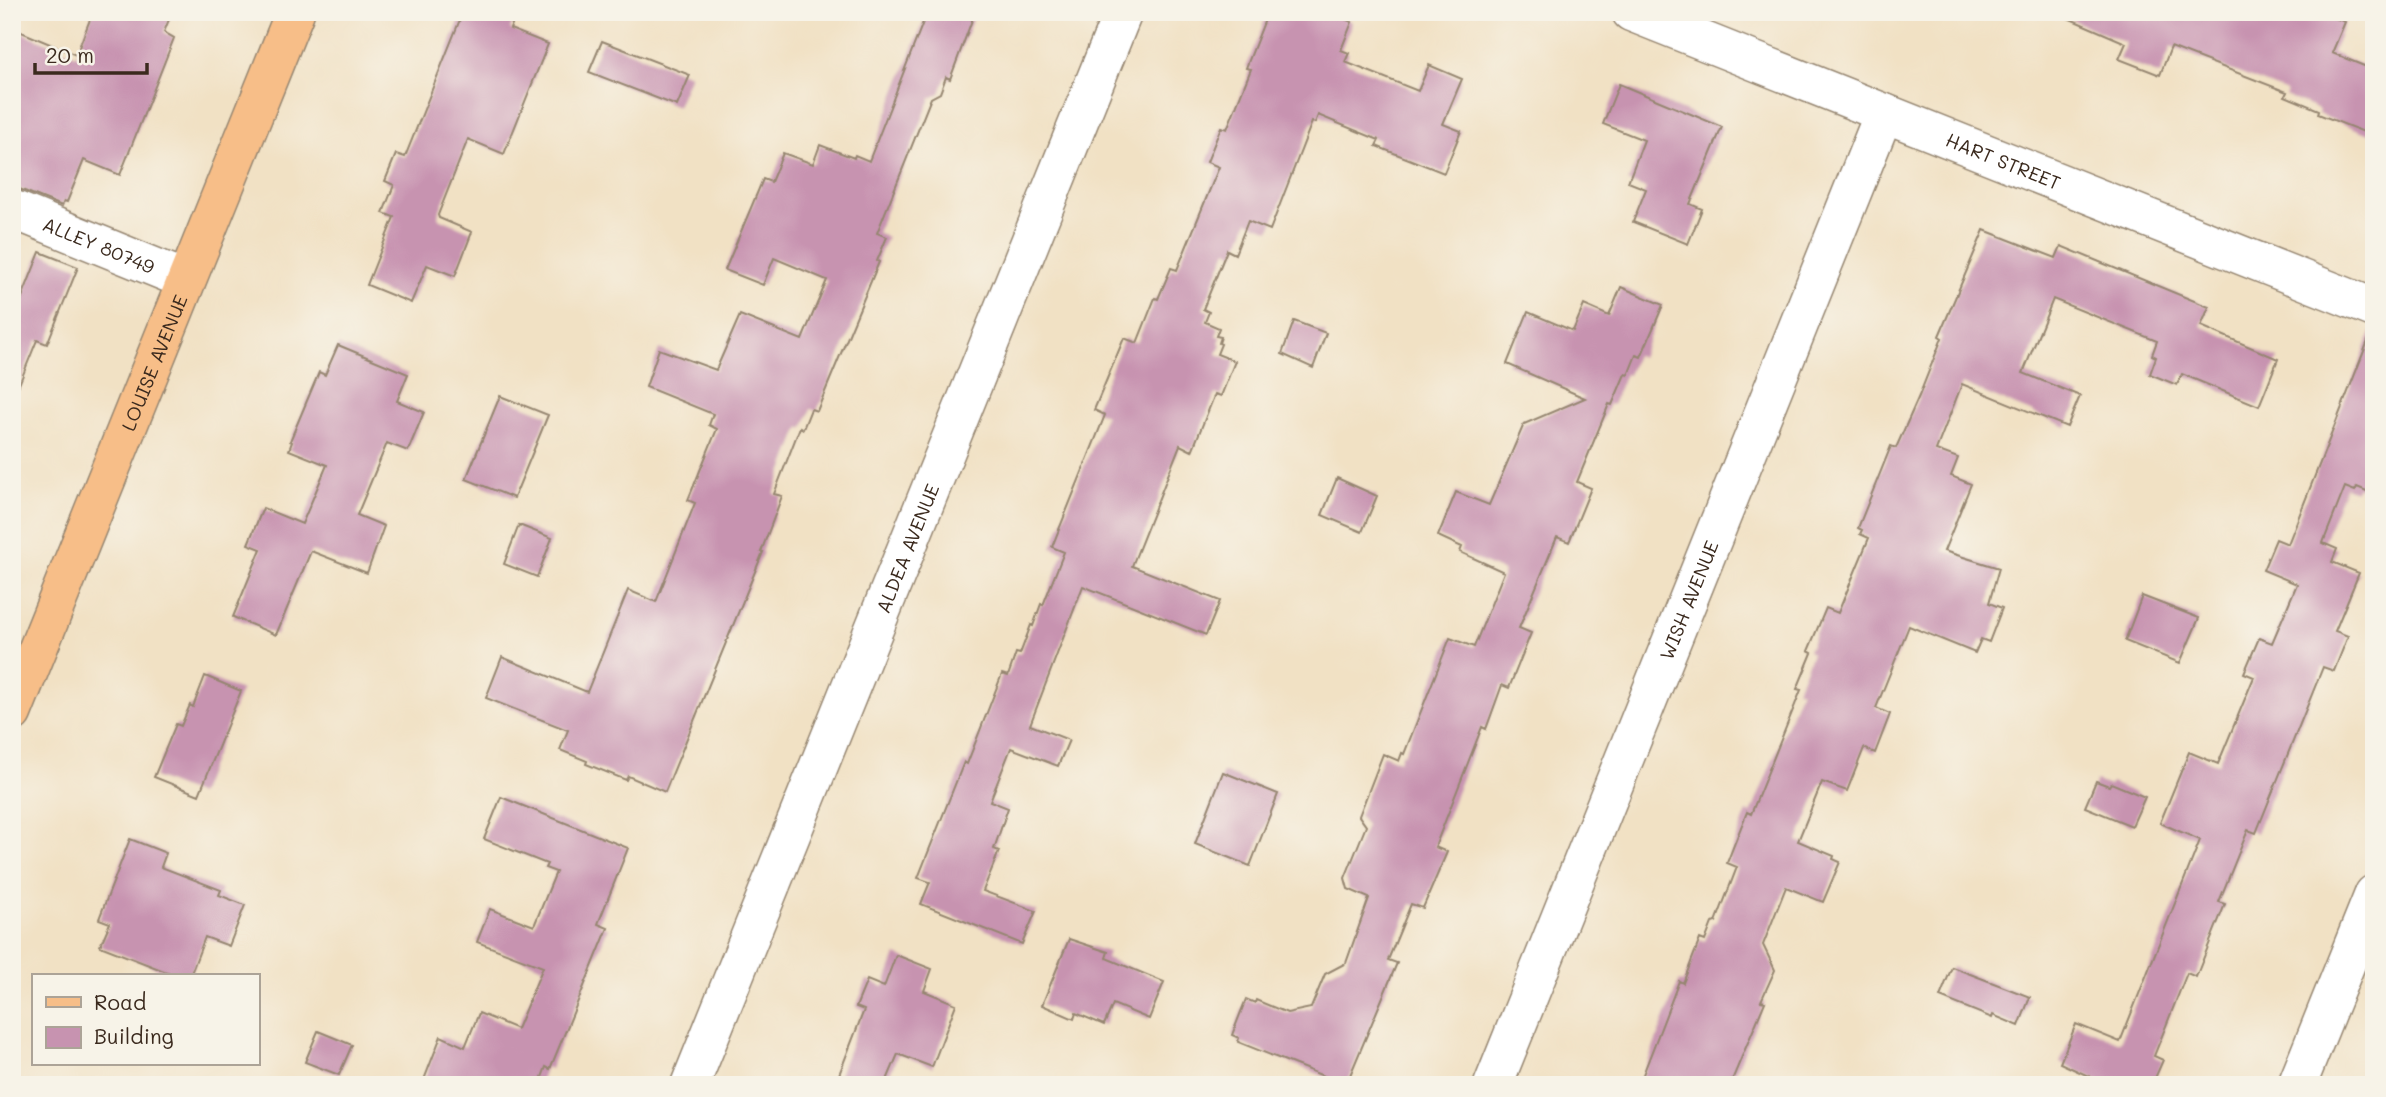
<svg xmlns="http://www.w3.org/2000/svg" width="2386" height="1097" viewBox="0 0 2386 1097" font-family="Mali,sans-serif">
	<rect width="100%" height="100%" fill="#f7f3e8"/>
	<filter id="ink" filterUnits="userSpaceOnUse"><feTurbulence type="fractalNoise" baseFrequency=".0143" numOctaves="2"/><feDisplacementMap in="SourceGraphic" scale="14" xChannelSelector="R" yChannelSelector="G"/><feConvolveMatrix kernelMatrix="1 2 1 2 8 2 1 2 1" color-interpolation-filters="sRGB"/></filter>
	<filter id="wash" filterUnits="userSpaceOnUse"><feTurbulence type="fractalNoise" baseFrequency=".00686" numOctaves="4" result="noise"/><feDisplacementMap in="SourceGraphic" scale="28" xChannelSelector="R" yChannelSelector="G"/><feGaussianBlur stdDeviation="1.57" result="paint"/><feColorMatrix in="noise" values="0 0 0 0 0 0 0 0 0 0 0 0 0 0 0 0 0 1.4 0 .05"/><feComposite in="paint" operator="in"/></filter>
	<g filter="url(#wash)">
		<rect width="100%" height="100%" fill="#f1e1c4"/>
		<g id="blocks">
			<path fill="#c793b0" d="M93,12H172L164,32L174,38L120,175L84,160L67,202L64,201L62,206L12,186V28L76,55Z
				M463,12H517L510,29L548,44L504,154L468,139L438,215L439,218L472,232L455,276L427,265L411,303L367,285L394,217L383,213L394,185L385,181L396,154L405,157Z
				M927,12H975L950,79L946,77L940,93L931,98L877,233L887,237L877,261L879,262L817,411L811,409L803,429L800,427L774,494L782,496L761,552H763L665,792L628,776L626,780L586,764L587,761L560,750L568,730L486,698L502,657L587,692L628,590L656,602L695,503L688,500L717,429L709,425L713,414L646,387L659,349L716,370L740,315L802,340L827,280L774,258L763,285L725,270L763,179L771,182L783,153L813,164L820,145L854,158L855,155L869,161Z
				M1268,12H1328L1352,22L1341,50L1349,53L1345,62L1418,91L1429,65L1462,79L1443,124L1461,131L1444,173L1376,146L1379,140L1318,115L1315,123L1312,122L1270,230L1248,221L1235,254L1227,250L1203,309L1209,312L1205,322L1219,328L1216,336L1221,337L1219,343L1221,344L1217,354L1235,361L1221,396L1215,394L1192,451L1180,445L1132,566L1220,601L1206,635L1083,586L1030,725L1069,740L1058,766L1011,748L990,801L1008,808L994,849L999,851L983,891L1036,911L1022,944L921,904L930,882L918,878L964,762L967,764L1002,674L1008,676L1016,653L1020,654L1031,625L1033,626L1041,604L1043,605L1064,552L1052,547L1105,415L1094,410L1124,338L1137,343L1155,298L1158,299L1171,268L1177,270L1219,167L1207,162L1221,127L1227,129L1251,69L1246,68Z
				M2054,12H2321L2345,22L2332,53L2374,70V136L2318,114L2319,110L2285,96L2287,92L2171,47L2160,75L2119,59L2126,43Z
				M602,41L690,75L677,106L589,72Z
				M1619,84L1722,127L1690,204L1702,209L1688,244L1633,222L1646,189L1628,182L1644,140L1603,124Z
				M1984,230L2056,258L2061,246L2209,307L2201,326L2278,359L2259,406L2182,374L2177,385L2150,374L2156,357L2152,355L2157,341L2053,299L2023,373L2080,396L2067,427L1962,384L1936,450L1958,458L1951,476L1971,484L1944,551L1999,568L1989,603L2002,608L1989,642L1981,639L1975,653L1909,626L1876,708L1890,714L1875,753L1864,748L1847,791L1822,782L1798,841L1834,856L1833,859L1840,862L1823,902L1786,887L1763,945L1775,970L1761,1001L1765,1002L1730,1085H1639L1679,981L1683,983L1700,939L1705,941L1712,923L1716,922L1737,867L1727,863L1747,812L1751,814L1801,690L1797,689L1812,653L1808,651L1826,608L1838,613L1869,538L1860,534L1862,530L1858,528L1891,446L1896,448L1919,396L1942,338L1939,336Z
				M40,252L78,267L47,344L37,340L14,397L12,296L21,300Z
				M1621,287L1663,305L1641,357L1636,355L1628,375L1625,374L1612,405L1609,404L1577,482L1591,488L1569,542L1557,537L1519,628L1531,633L1509,688L1502,685L1486,729L1482,727L1435,847L1447,852L1423,908L1411,904L1388,960L1397,963L1346,1085L1238,1042L1239,1038L1232,1035L1246,999L1255,1003L1256,1000L1287,1013L1311,1008L1325,974L1346,963L1369,898L1348,889L1345,878L1366,826L1359,816L1383,754L1399,761L1402,753L1404,754L1450,638L1474,647L1504,572L1460,552L1462,547L1438,536L1456,492L1489,505L1524,424L1585,398L1507,364L1528,312L1573,331L1584,305L1609,316Z
				M1294,321L1326,333L1313,368L1282,354Z
				M2372,331L2374,332V494L2357,487L2355,491L2345,487L2323,543L2337,549L2332,562L2359,573L2335,631L2348,636L2334,671L2323,667L2256,833L2248,830L2219,902L2225,904L2196,977L2187,973L2154,1056L2163,1060L2152,1085H2108L2060,1063L2076,1024L2120,1042L2200,840L2160,823L2189,752L2218,764L2254,677L2244,673L2259,638L2272,643L2297,584L2263,570L2276,539L2288,544Z
				M338,345L408,374L397,401L424,412L408,451L387,443L357,515L384,526L367,573L311,551L276,635L233,617L261,549L248,544L263,508L302,524L327,465L289,450L292,442L290,441L319,372L325,375Z
				M500,396L548,415L514,498L466,479Z
				M1337,478L1377,496L1362,532L1322,515Z
				M519,525L552,538L537,577L504,564Z
				M2142,596L2199,618L2180,663L2125,641Z
				M205,676L241,691L199,795L154,777L176,724L181,726L190,705L193,707Z
				M1223,772L1278,794L1250,866L1195,844Z
				M2096,781L2109,786L2111,783L2145,797L2132,826L2085,807Z
				M501,797L628,848L598,924L608,928L550,1069L546,1067L539,1085H422L441,1036L465,1047L479,1013L517,1029L543,967L477,942L490,909L534,926L556,872L545,868L547,864L484,839Z
				M130,839L166,853L161,867L221,890L219,895L245,905L229,946L205,937L190,976H177L100,946L110,923L99,919Z
				M1069,939L1108,952L1106,958L1164,982L1149,1019L1113,1004L1104,1025L1076,1013L1074,1019L1042,1005Z
				M896,955L932,969L924,991L956,1004L932,1067L898,1054L885,1085H835L864,1010L856,1007L867,980L884,987Z
				M1952,967L2030,997L2019,1026L1993,1015L1992,1018L1940,997Z
				M318,1031L352,1045L339,1075L305,1062Z"/>
		</g>
	</g>
	<g filter="url(#ink)">
		<use href="#blocks" fill-opacity="0" stroke="#968671" stroke-width="2"/>
		<g fill="none" stroke-linecap="round" stroke-linejoin="round">
			<defs>
				<g id="minor">
					<path id="s1" d="M1631,12L2374,308"/>
					<path id="s2" d="M12,209L186,280"/>
					<path id="s3" d="M690,1085L1123,12"/>
					<path id="s4" d="M1493,1085L1884,113"/>
					<path d="M2297,1085L2374,894"/>
				</g>
				<g id="major">
					<path id="s5" d="M12,713L295,12"/>
				</g>
			</defs>
			<use href="#minor" stroke="#968671" stroke-width="41"/>
			<use href="#major" stroke="#968671" stroke-width="41"/>
			<use href="#minor" stroke="#fff" stroke-width="38"/>
			<use href="#major" stroke="#f7be88" stroke-width="38"/>
		</g>
	</g>
	<g text-anchor="middle" dominant-baseline="central" stroke-width="5" stroke-linejoin="round" paint-order="stroke">
		<g font-size="19" fill="#3b2a1e" stroke="#f7f3e8">
			<text stroke="none"><textPath href="#s1" startOffset="401">HART STREET</textPath></text>
			<text stroke="none"><textPath href="#s2" startOffset="94">ALLEY 80749</textPath></text>
			<text stroke="none"><textPath href="#s5" startOffset="378">LOUISE AVENUE</textPath></text>
			<text stroke="none"><textPath href="#s3" startOffset="579">ALDEA AVENUE</textPath></text>
			<text stroke="none"><textPath href="#s4" startOffset="523">WISH AVENUE</textPath></text>
		</g>
	</g>
	<rect width="2386" height="1097" fill="none" stroke="#f7f3e8" stroke-width="42"/>
	<rect x="32" y="974" width="228" height="91" fill="#f7f3e8" stroke="#aca397" stroke-width="2"/>
	<rect x="46" y="997" width="35" height="10" fill="#f7be88" stroke="#aca397" stroke-width="2"/>
	<text x="94" y="1010" font-size="21" fill="#3b2a1e">Road</text>
	<rect x="46" y="1027" width="35" height="21" fill="#c793b0" stroke="#aca397" stroke-width="2"/>
	<text x="94" y="1044" font-size="21" fill="#3b2a1e">Building</text>
	<path d="M35 63v10h112v-10" fill="none" stroke="#3b2a1e" stroke-width="3.5"/>
	<text x="46" y="63" font-size="21" fill="#3b2a1e" stroke="#f7f3e8" stroke-width="5" paint-order="stroke">20 m</text>
</svg>
